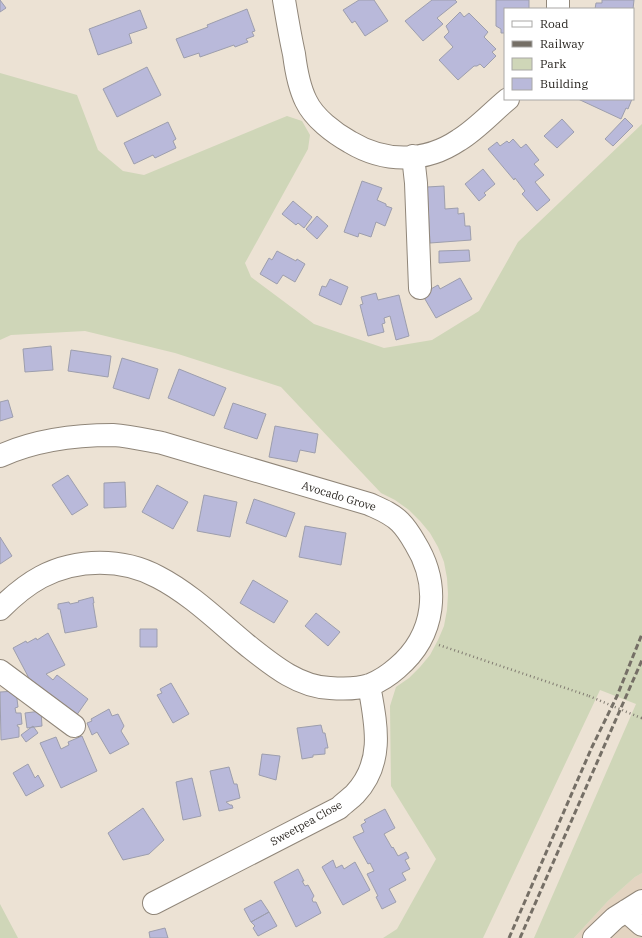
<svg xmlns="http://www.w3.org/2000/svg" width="642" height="938" viewBox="0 0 642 938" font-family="'IBM Plex Serif',serif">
	<rect width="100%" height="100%" fill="#ece2d4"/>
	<path fill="#e3d4c1" d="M642,873V938H574L608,901L635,877Z"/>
	<path fill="#cfd6b8" d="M0,73L77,95L98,150L123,171L144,175L287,116L302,121L310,135L308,149L245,263L251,277L314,324L384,348L432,340L479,311L518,242L642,124V873L635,877L608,901L574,938H534L636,704L600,690L483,938H383L397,929L436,859L391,786L390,706L396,687L409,678L420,667L430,655L438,640L444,626L447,610L448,594L447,578L444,562L438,547L430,533L420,521L409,510L395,500L381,493L281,387L175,353L85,331L11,335L0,340Z
		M0,904L18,938H0Z"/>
	<path fill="#b9b9da" stroke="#9d9ead" d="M0,0L6,8L0,12Z
		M359,0H374L388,21L365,36L355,21L352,23L343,10Z
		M432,0H455L457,2L437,18L443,24L423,41L405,21Z
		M496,0H529V9H505V33H501V29L496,26Z
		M602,0H634L633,9H595L596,3H602Z
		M247,9L255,31L252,32L254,36L246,39L248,42L235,47L234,45L200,57L199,53L184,58L176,39L208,27L207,25Z
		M140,10L147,28L129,34L132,43L98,55L89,29Z
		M460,12L464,17L469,13L488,32L484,37L496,49L492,52L496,56L484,68L480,64L477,66H474L458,80L439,60L453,47L444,37L449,32L446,26Z
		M147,67L161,95L117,117L103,89Z
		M578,99H632L628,109L626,108L621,119Z
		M625,118L633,126L613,146L605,139Z
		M562,119L574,132L557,148L544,136Z
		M168,122L176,139L173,141L176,148L155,158L153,155L134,164L124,143Z
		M513,139L521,148L526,144L539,160L534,164L544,175L535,182L550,200L537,211L522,194L525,191L515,178L514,180L488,149L497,142L500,146L507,141L509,143Z
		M483,169L495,184L484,193L486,195L479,201L465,184Z
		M362,181L382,188L377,200L386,204V206L392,208L385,226L376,222L371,237L359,233L358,237L344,232Z
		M444,186L445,209L458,208V214L464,213L465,226H470L471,240L430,243L427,187Z
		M293,201L312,217L304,228L298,223L296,225L282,214Z
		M317,216L328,226L317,239L306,229Z
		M469,250L470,261L439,263V251Z
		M277,251L296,261L297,259L305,264L295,282L283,275L277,284L260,274L269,258L272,260Z
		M460,278L472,299L436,318L422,294L438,285L440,289Z
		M330,279L348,287L341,305L319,295L322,286L326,287Z
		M376,293L378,300L399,295L409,336L396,340L390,316L384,318L385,323L382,324L384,332L368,336L360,305L363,304L361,297Z
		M51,346L53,370L25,372L23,349Z
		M71,350L111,356L108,377L68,371Z
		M122,358L158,369L149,399L113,388Z
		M179,369L226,388L214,416L168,398Z
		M8,400L13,417L0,421V402Z
		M233,403L266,414L257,439L224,428Z
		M275,426L318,434L315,453L300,450L297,462L269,457Z
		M68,475L88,505L72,515L52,485Z
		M125,482L126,507L104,508V483Z
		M157,485L188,502L173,529L142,512Z
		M204,495L237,502L230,537L197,531Z
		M254,499L295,513L286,537L246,523Z
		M305,526L346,533L341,565L299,557Z
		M0,537L12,556L0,564Z
		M253,580L288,601L274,623L240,603Z
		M93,597L94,603H93L97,627L65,633L60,609H58V604L69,602L70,604L79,602L78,601Z
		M316,613L340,632L328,646L305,626Z
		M140,629H157V647H140Z
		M48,633L65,665L46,674L53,680L57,675L88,699L76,716L31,682L13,648L26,641L27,643L36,638L37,640Z
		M171,683L189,714L173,723L157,695L162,693L160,689Z
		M16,691L18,707L15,708L16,713H21L22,724L17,725L18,727H19V737L1,740L0,692Z
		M109,709L112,716L118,714L124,726L121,731L129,744L110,754L97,732L92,735L87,723L92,721L91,719Z
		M41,711L42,726L27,728L25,713Z
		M321,725L323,733H325L328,748H325V754L313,755V757L302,759L297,728Z
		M33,726L38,733L26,742L21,735Z
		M82,736L97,771L61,788L40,743L56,737L61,749L69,745L68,742Z
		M262,754L280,756L276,780L259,775Z
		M28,764L35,778L38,775L44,786L26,796L13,773Z
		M229,767L234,784H237L240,798L226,802L230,805H232L233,808L219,811L210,771Z
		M192,778L201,816L183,820L176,782Z
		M143,808L164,840L149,854L123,860L108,833Z
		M385,809L395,828L384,834L392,848L393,847L398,856L406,852L409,858L405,860L410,869L402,873L406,880L389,889L396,902L382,909L376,897L378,896L367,874L374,871L370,863L368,864L353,837L364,832L361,825L366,822L364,820Z
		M333,860L336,868L342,865L344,869L355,862L370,890L343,905L322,867Z
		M298,869L304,881H302L305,886L308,885L314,896L312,899L313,902H316L321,913L296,927L274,882Z
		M261,900L269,912L251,922L244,909Z
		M269,912L277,926L258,936L253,928L255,926L251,922Z
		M165,928L168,938H150L149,932Z"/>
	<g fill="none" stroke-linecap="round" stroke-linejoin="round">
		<defs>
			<path id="minor" d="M284,0C287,18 290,36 294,54C296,70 299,87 306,101C314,118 334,133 350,142C385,163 425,163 459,140C477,129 492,112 508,99
				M558,9V0
				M413,156L416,183L420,288
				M0,456C35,440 75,435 113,435C130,436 146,440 162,443L369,504C380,509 391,513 400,522C406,528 411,536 415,543C441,585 436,635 397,668C389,675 380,681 370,685C358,689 343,689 330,688C298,687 271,664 247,645C219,622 191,594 158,577C123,558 77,558 41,577C26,585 12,597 0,609
				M0,671L74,726
				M154,903L339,808C344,803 350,799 355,794C385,762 376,724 369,685
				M626,911L642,925
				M594,938L615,918L642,901"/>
		</defs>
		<use href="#minor" stroke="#908679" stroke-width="24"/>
		<path stroke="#817b71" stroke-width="2.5" stroke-dasharray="1 3" stroke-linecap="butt" d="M439,645L589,696
			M641,718H642"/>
		<use href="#minor" stroke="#fff" stroke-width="22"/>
		<path stroke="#756f66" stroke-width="3" stroke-dasharray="6 3" stroke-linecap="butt" d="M509,938L592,747L617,696L642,634
			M520,938L642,660"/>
		<path stroke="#817b71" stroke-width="2.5" stroke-dasharray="1 3" stroke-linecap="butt" d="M589,696L641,718"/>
	</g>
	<g text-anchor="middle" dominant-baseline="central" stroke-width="4" stroke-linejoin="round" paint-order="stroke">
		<g font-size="11" fill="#292520" stroke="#fff">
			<text transform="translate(339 496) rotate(17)">Avocado Grove</text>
			<text transform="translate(306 823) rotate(-29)">Sweetpea Close</text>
		</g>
	</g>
	<rect x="504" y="8" width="130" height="92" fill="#ffffff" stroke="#a9a8a6"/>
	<rect x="512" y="21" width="20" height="6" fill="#ffffff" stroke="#a9a8a6"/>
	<text x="540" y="28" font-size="12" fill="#292520">Road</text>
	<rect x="512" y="41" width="20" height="6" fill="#756f66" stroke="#a9a8a6"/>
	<text x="540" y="48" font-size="12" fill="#292520">Railway</text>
	<rect x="512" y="58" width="20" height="12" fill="#cfd6b8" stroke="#a9a8a6"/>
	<text x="540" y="68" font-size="12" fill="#292520">Park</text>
	<rect x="512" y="78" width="20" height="12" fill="#b9b9da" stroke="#a9a8a6"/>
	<text x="540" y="88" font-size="12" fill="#292520">Building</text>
</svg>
